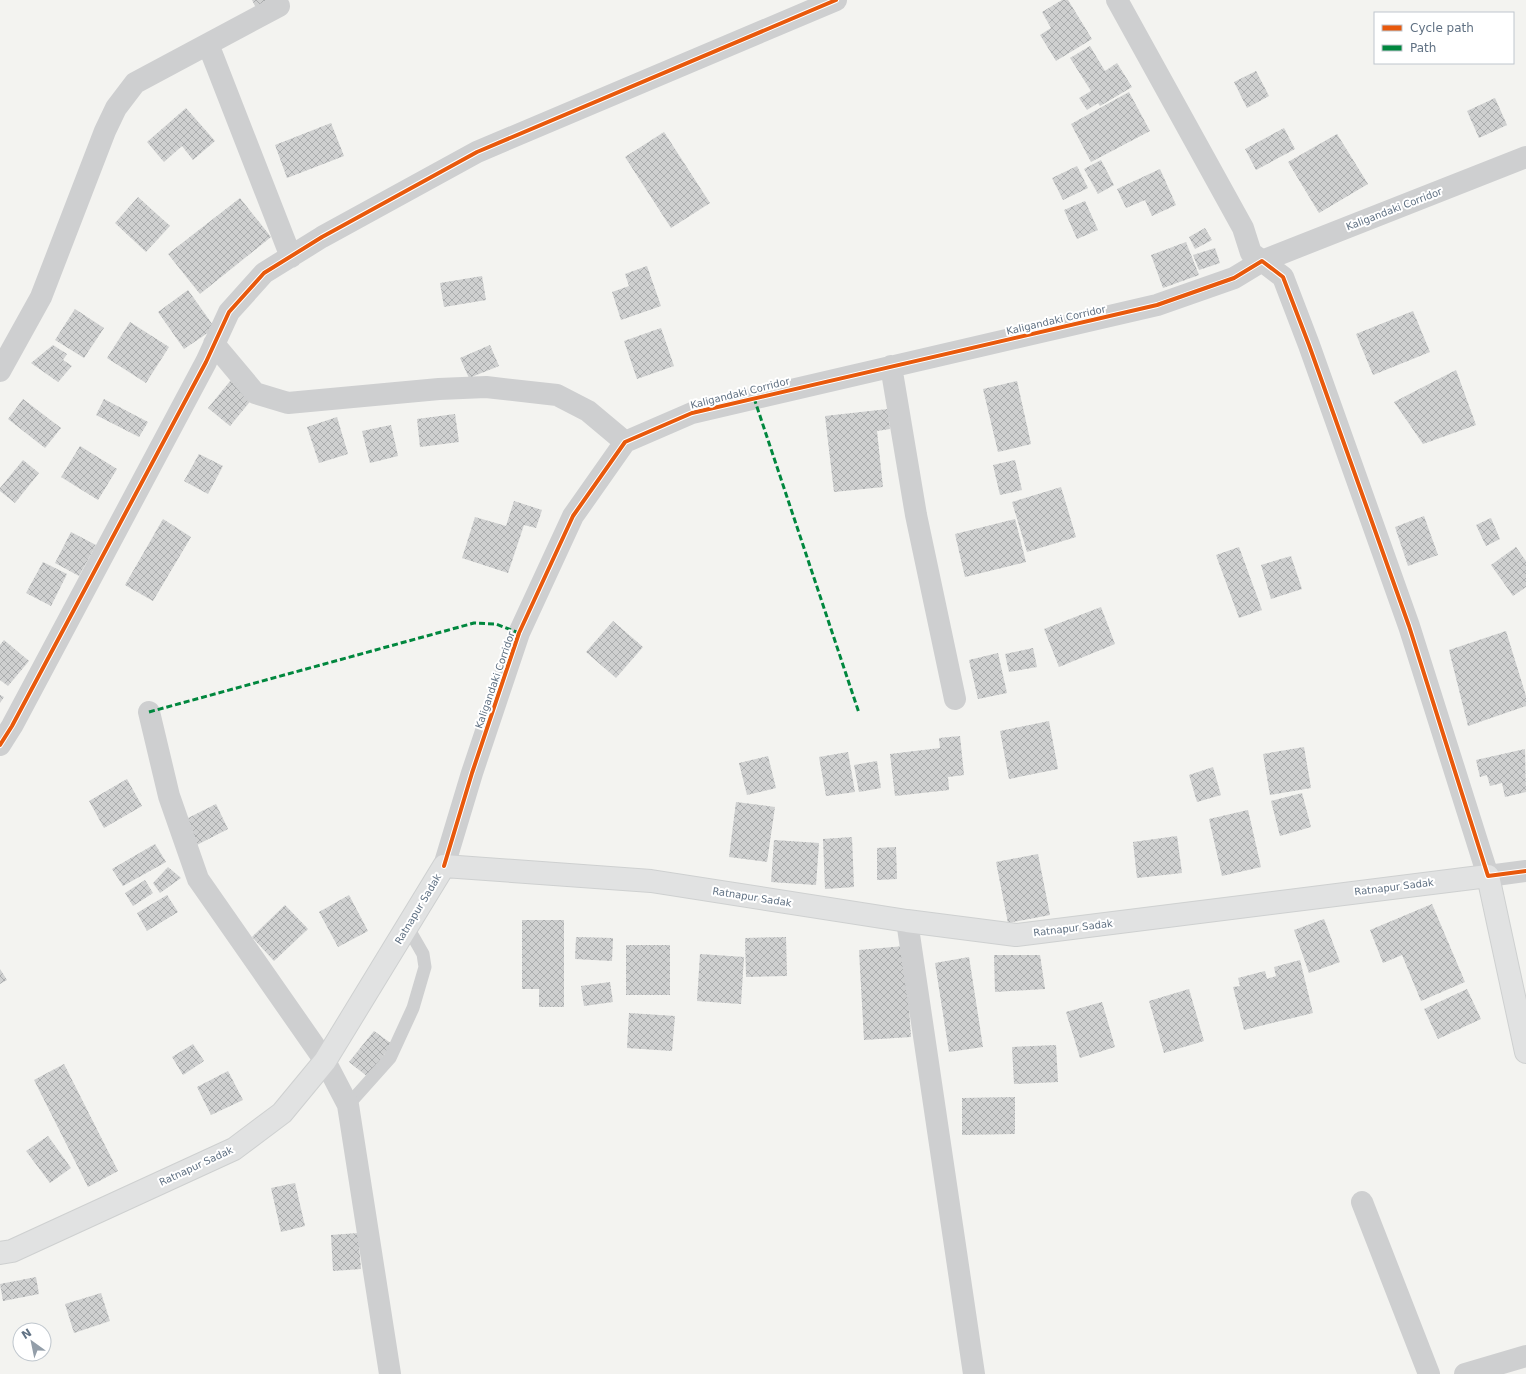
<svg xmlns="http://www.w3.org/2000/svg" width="1526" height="1374" viewBox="0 0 1526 1374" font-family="'DejaVu Sans',sans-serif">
	<defs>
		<pattern id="building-cross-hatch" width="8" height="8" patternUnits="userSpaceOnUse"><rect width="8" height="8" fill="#cfd0d0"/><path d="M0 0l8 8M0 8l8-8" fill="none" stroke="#abadae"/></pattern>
	</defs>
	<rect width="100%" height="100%" fill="#f3f3f0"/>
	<path fill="url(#building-cross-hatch)" d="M252,0H269L256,8Z
		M1062,0H1068L1092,39L1056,61L1040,35L1051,28L1042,12Z
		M1090,46L1105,71L1117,63L1132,87L1100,106L1098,103L1087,110L1079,98L1091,91L1070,58Z
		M1256,71L1269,96L1247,108L1234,82Z
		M1129,92L1150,131L1091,162L1071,124Z
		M1495,98L1507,125L1479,138L1467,111Z
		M186,108L215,141L193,160L182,146L164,162L147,142Z
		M331,123L344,156L287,178L275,145Z
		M1284,128L1295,149L1256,170L1245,149Z
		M664,132L710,203L671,228L625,157Z
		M1337,134L1368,184L1319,213L1288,162Z
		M1101,160L1114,185L1098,194L1084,169Z
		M1077,166L1088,188L1063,200L1052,178Z
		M1160,169L1176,205L1152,216L1145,200L1126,208L1117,189Z
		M138,197L170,226L146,252L115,223Z
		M240,198L271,237L200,294L168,254Z
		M1085,201L1098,230L1077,239L1064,210Z
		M1205,228L1212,240L1195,249L1189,237Z
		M1186,242L1199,275L1163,288L1151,255Z
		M1215,248L1220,263L1199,270L1193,255Z
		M647,266L661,306L621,320L612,292L629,286L625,274Z
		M482,276L486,300L444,307L440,283Z
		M188,290L215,328L184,349L158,312Z
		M75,309L104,328L84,358L55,340Z
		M1413,311L1430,352L1373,375L1356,334Z
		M130,322L169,347L146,383L107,358Z
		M661,328L674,366L637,379L624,341Z
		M53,345L67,354L63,360L72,366L58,382L31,363Z
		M490,345L499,366L469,378L460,358Z
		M1456,370L1476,425L1423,444L1394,402Z
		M231,380L253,398L230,426L208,408Z
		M1017,381L1031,444L998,452L983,389Z
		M23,399L61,428L45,448L8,419Z
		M104,399L148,422L139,437L96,415Z
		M888,409L890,429L877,431L883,487L834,492L825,416Z
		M455,414L459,442L420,447L417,419Z
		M337,417L348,454L319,463L307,427Z
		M391,425L398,456L370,463L362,431Z
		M80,446L117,469L98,500L61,477Z
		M199,454L223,466L208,494L184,481Z
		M23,460L39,473L15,503L0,491V488Z
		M1015,460L1022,490L1000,495L993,465Z
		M1061,487L1076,537L1027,552L1012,502Z
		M514,501L542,510L536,528L524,525L508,573L462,558L475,517L506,526Z
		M1424,516L1438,555L1408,566L1395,527Z
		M1491,518L1500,539L1486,546L1476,525Z
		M163,519L191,537L153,601L125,585Z
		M1015,519L1026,562L965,577L955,534Z
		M71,532L96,545L79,576L55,563Z
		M1239,547L1262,610L1239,618L1216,555Z
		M1516,547L1526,561V587L1513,596L1491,565Z
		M1291,556L1302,589L1271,599L1261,565Z
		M43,562L67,574L51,606L26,593Z
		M1101,607L1115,644L1059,667L1044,629Z
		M613,621L643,647L616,678L586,652Z
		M1506,631L1526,696V706L1468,726L1449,650Z
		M4,640L29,661L8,686L0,680V645Z
		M1033,648L1037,667L1009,672L1005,654Z
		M998,653L1007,693L978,699L969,660Z
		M0,695L4,697L0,703Z
		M1049,721L1058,769L1009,779L1000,731Z
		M960,736L964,775L948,777L949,790L895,796L890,754L940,748L939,738Z
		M1304,747L1311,788L1270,795L1263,754Z
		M1525,749L1526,792L1505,797L1502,783L1490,786L1487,775L1480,777L1476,760Z
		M848,752L855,792L826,796L819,757Z
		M768,756L776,788L747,795L739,763Z
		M877,761L881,788L859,792L854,765Z
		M1213,767L1221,795L1197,802L1189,775Z
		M127,779L142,806L104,828L89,801Z
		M1302,793L1311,827L1280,836L1271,801Z
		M736,802L775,807L767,862L729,857Z
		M216,804L228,829L191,848L178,823Z
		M1248,810L1261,867L1222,876L1209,819Z
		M1177,836L1182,873L1137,878L1133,842Z
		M852,837L854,887L825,889L823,839Z
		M774,840L819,843L816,885L771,882Z
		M155,844L166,862L123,886L112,869Z
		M896,847L897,879L877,880V848Z
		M1038,854L1050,915L1008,923L996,862Z
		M168,867L181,878L160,893L153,883Z
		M145,880L153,893L133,906L125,893Z
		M167,895L178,912L147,931L137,913Z
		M349,895L368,931L338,947L319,912Z
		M1432,904L1465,982L1421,1001L1402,955L1383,963L1370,930Z
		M285,905L308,929L274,961L252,937Z
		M1324,919L1340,962L1309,973L1294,930Z
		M522,920H564V1007H539V989H522Z
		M576,937L613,938L612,961L575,959Z
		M786,937L787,976L746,977L745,938Z
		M626,945H670V995H626Z
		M905,946L911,1037L864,1040L859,950Z
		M700,954L744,957L741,1004L697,1001Z
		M994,955H1040L1045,989L995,992Z
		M969,957L983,1047L949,1052L935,963Z
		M1300,960L1313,1013L1244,1030L1233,987L1240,986L1238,978L1265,971L1267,979L1276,976L1274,967Z
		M0,969L7,980L0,984Z
		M610,982L613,1002L584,1006L581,986Z
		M1189,989L1204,1041L1164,1053L1149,1001Z
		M1467,989L1481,1019L1438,1039L1424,1009Z
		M1102,1002L1115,1047L1080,1058L1066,1012Z
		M629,1013L675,1016L672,1051L627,1048Z
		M374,1031L392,1044L368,1077L349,1062Z
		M193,1044L204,1061L183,1075L172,1057Z
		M1056,1045L1058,1082L1014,1084L1012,1047Z
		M64,1064L118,1171L88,1187L34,1080Z
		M228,1071L243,1100L211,1115L197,1087Z
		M1015,1097V1134L962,1135V1098Z
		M48,1136L71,1168L50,1183L26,1151Z
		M295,1183L305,1226L281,1232L271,1188Z
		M358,1233L361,1269L333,1271L331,1235Z
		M36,1277L39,1294L3,1301L0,1284Z
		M101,1293L110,1321L74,1333L65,1304Z"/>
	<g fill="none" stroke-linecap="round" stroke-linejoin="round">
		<defs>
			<path id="secondary" d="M0,1253L12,1251L234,1149L282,1113L325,1061L444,866L651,881L907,921L1016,935L1488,876L1526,1052"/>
		</defs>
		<use href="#secondary" stroke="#ced0d0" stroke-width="24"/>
		<path stroke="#cecfd0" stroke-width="13" d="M348,1105L390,1058L413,1008L425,967L423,954L407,926"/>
		<path stroke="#cecfd0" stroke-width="22" d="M1117,0L1243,228L1251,253L1262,261L1526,157
			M208,44L291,257
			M214,344L255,393L288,403L439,389L486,387L557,395L588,411L625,442
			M891,366L916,515L955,699
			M0,371L41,297L105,131L116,108L135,83L279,6
			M149,712L169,796L198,879L325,1061L348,1105L390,1374
			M0,745L12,726L206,362L229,312L264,273L322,237L477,152L836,0
			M444,866L472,773L519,633L573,516L625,442L692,413L1157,305L1234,278L1262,261L1283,277L1309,345L1409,626L1488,876L1526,871
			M907,921L974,1374
			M1362,1202L1429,1374
			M1465,1374L1526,1356"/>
		<use href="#secondary" stroke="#e1e2e2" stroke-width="22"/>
		<path stroke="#00873e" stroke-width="3" stroke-dasharray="6 3" stroke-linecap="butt" d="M754,398L859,713
			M149,712L474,623L496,624L519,633"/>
		<defs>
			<path id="cycleway" d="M0,745L12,726L206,362L229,312L264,273L322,237L477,152L836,0
				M444,866L472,773L519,633L573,516L625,442L692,413L1157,305L1234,278L1262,261L1283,277L1309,345L1409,626L1488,876L1526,871"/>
		</defs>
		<use href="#cycleway" stroke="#fff" stroke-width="6"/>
		<use href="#cycleway" stroke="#e8590c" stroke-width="4"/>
	</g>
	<g text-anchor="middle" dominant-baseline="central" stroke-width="4" stroke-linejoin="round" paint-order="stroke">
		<g font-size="10" fill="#607183" stroke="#fff">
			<text transform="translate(1394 209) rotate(-21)">Kaligandaki Corridor</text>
			<text transform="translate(1056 320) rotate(-13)">Kaligandaki Corridor</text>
			<text transform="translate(740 393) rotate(-14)">Kaligandaki Corridor</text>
			<text transform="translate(495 680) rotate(-71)">Kaligandaki Corridor</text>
			<text transform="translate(1394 887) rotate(-7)">Ratnapur Sadak</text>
			<text transform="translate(752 897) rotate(9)">Ratnapur Sadak</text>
			<text transform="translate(418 909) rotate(-59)">Ratnapur Sadak</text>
			<text transform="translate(1073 928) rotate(-7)">Ratnapur Sadak</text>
			<text transform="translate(196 1166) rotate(-25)">Ratnapur Sadak</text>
		</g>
	</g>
	<rect x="1374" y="12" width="140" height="52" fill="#ffffff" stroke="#bfc6cd"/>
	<rect x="1382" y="25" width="20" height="6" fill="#e8590c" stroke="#bfc6cd"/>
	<text x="1410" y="32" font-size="12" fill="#607183">Cycle path</text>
	<rect x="1382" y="45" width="20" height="6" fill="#00873e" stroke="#bfc6cd"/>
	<text x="1410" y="52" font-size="12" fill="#607183">Path</text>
	<g transform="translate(32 1342) rotate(327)"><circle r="19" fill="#ffffff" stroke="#bfc6cd"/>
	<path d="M0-3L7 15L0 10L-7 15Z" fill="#939ea9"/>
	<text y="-6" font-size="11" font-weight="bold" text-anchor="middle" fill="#607183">N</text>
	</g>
</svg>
